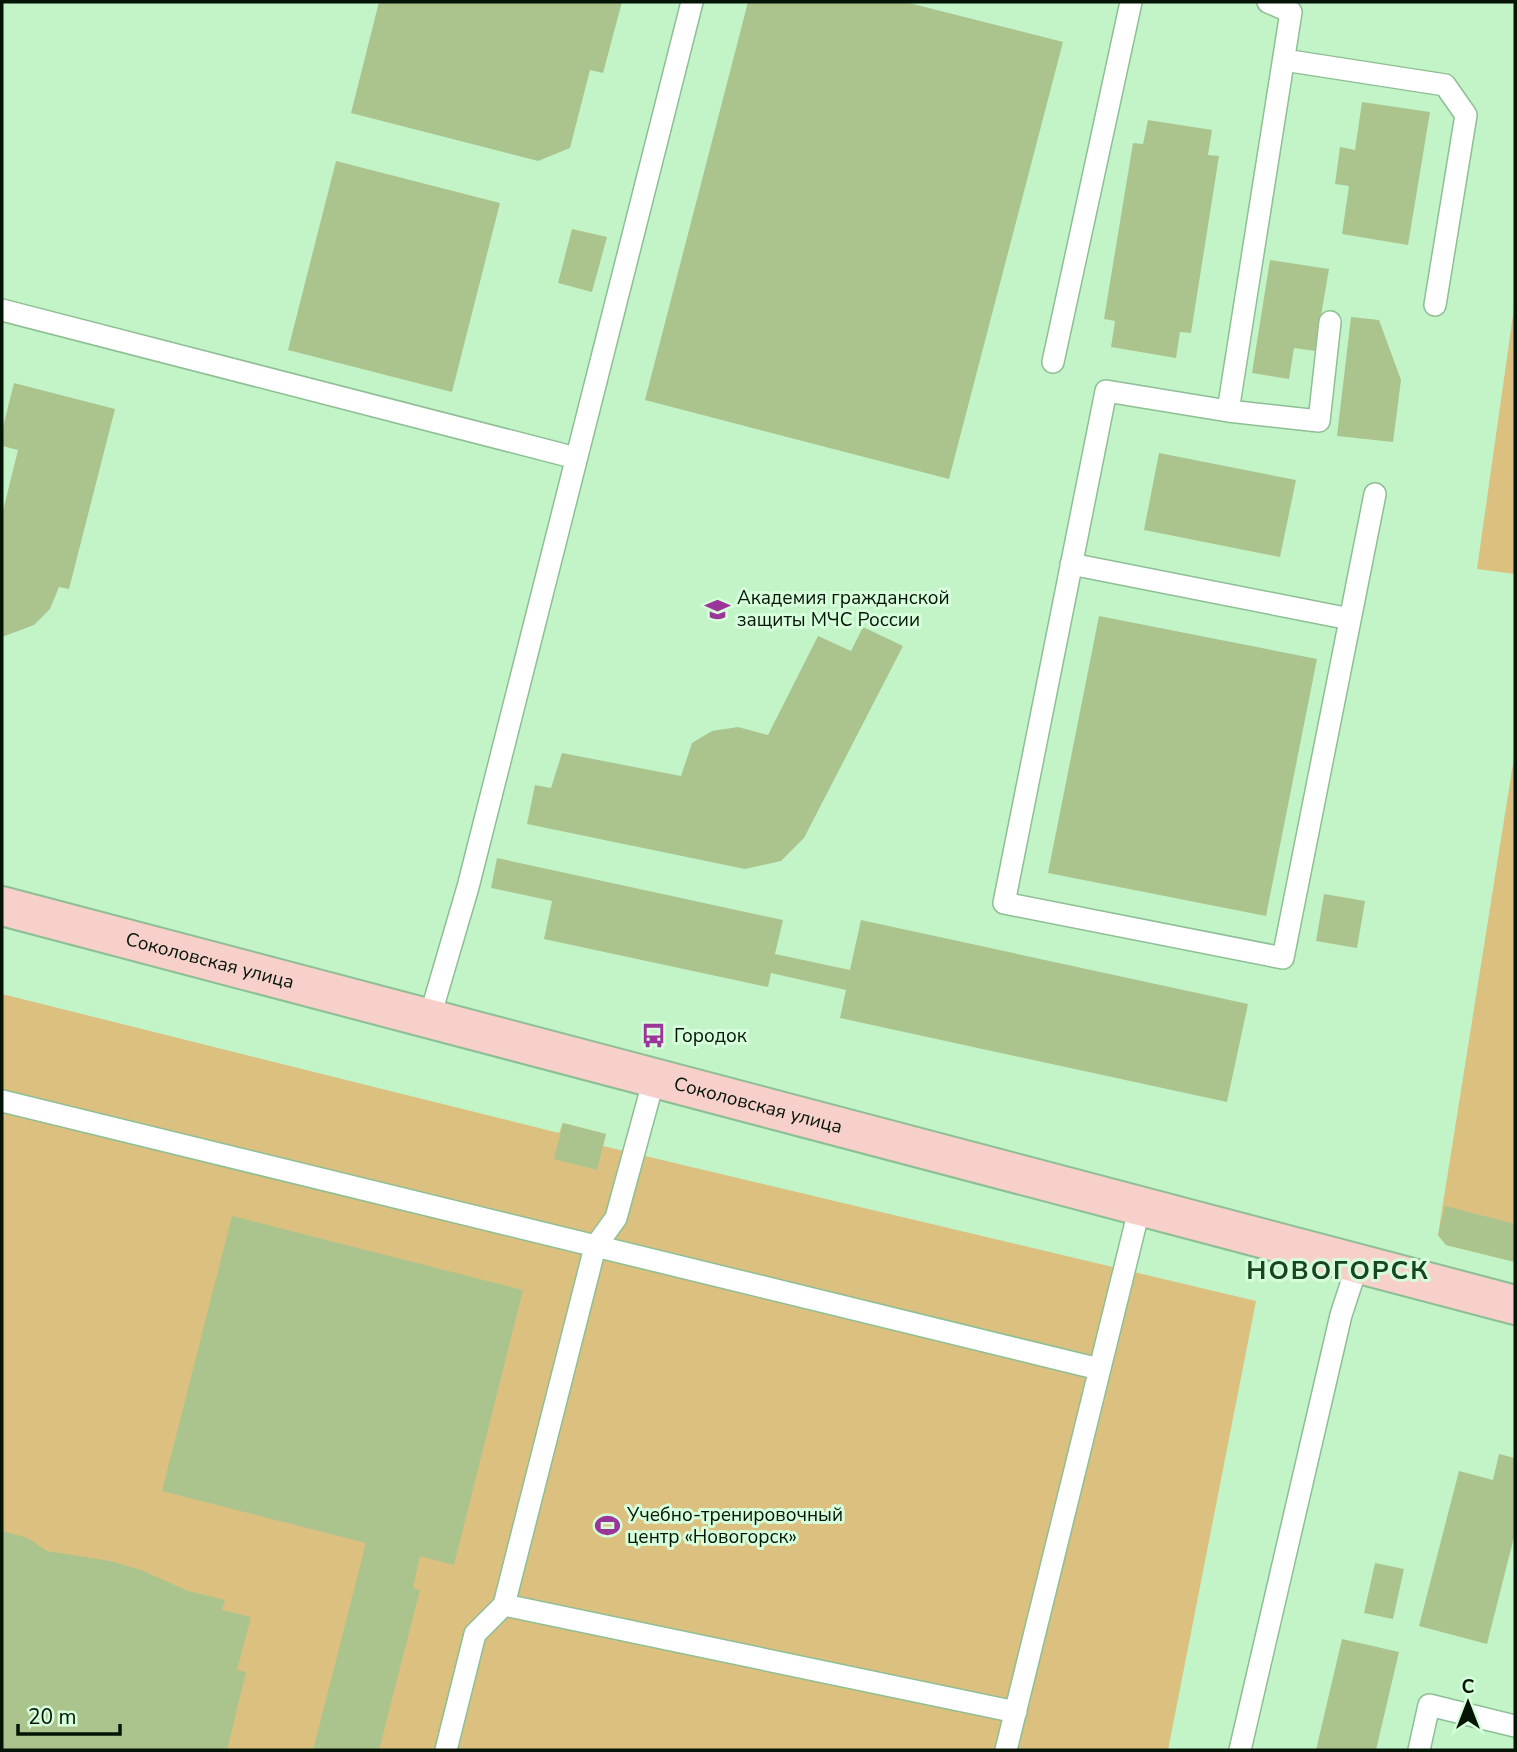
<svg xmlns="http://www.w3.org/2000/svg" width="1517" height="1752" viewBox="0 0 1517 1752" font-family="'Nunito Sans',sans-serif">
	<rect width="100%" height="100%" fill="#c2f4c8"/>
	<path fill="#dbc07f" d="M1515,301V574L1477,569Z
		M1515,751V1262L1446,1245L1438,1235Z
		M2,994L559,1133L563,1123L606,1134L603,1146L1256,1301L1168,1750H2Z"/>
	<path fill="#abc48e" d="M379,2H622L603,73L590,70L570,148L538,161L351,113Z
		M748,2H905L1063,42L949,479L645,400Z
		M1362,102L1430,112L1408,245L1342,234L1349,186L1335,184L1340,147L1355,150Z
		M1148,120L1212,130L1208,155L1219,156L1191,333L1180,332L1176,358L1111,347L1115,321L1104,319L1133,143L1143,144Z
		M336,161L500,203L452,392L288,350Z
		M572,229L607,237L592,292L558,283Z
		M1270,260L1329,269L1315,351L1294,348L1289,379L1252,373Z
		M1351,317L1379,320L1401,380L1393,442L1337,436Z
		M14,383L115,409L69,589L59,587L50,609L34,625L2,637V515L18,450L2,446V431Z
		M1159,453L1296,480L1280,557L1144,530Z
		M1099,616L1317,659L1266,916L1048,873Z
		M863,627L903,646L804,838L781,861L745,869L527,824L535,785L551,788L562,753L681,776L692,743L712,731L738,727L768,735L818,636L851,651Z
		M497,858L783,920L775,954L850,970L861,920L1248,1004L1227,1102L840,1018L846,990L771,973L768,987L544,939L552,901L491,888Z
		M1324,894L1365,901L1357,948L1316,941Z
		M563,1123L606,1134L597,1170L554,1159Z
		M1445,1206L1515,1224V1262L1446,1245L1438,1235Z
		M232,1216L523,1290L454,1565L420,1556L413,1588L420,1590L379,1750H313L366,1543L162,1491Z
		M1499,1454L1515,1458V1533L1487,1644L1419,1626L1459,1471L1493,1480Z
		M2,1531L28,1538L47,1551L110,1561L141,1570L188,1591L225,1600L222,1610L251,1617L237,1670L246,1672L227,1750H2Z
		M1375,1563L1404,1569L1393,1619L1364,1613Z
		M1342,1639L1399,1652L1376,1750H1316Z"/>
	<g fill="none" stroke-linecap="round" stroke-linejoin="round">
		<defs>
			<path id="lane" d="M1268,2L1291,12L1228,411L1106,391L1004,903L1283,958L1375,494
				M1284,60L1445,85L1466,115L1435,305
				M2,310L576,458
				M1053,362L1131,2
				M1228,411L1319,421L1330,322
				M1071,564L1350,619
				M429,1020L468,887L692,2
				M2,1101L1099,1369
				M504,1605L1016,1712
				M446,1750L475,1634L504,1605L595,1247L616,1218L654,1079
				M1006,1750L1140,1206
				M1240,1750L1341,1315L1358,1263
				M1419,1750L1429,1705L1515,1726"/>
			<g id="secondary">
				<path id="s1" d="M2,906L1515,1305"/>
			</g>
		</defs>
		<use href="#lane" stroke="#8ebe94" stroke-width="24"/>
		<use href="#secondary" stroke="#8ebe94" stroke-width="42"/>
		<use href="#lane" stroke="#fff" stroke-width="21"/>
		<use href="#secondary" stroke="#f7cfcb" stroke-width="38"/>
	</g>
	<defs>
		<symbol id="university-bare" viewBox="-9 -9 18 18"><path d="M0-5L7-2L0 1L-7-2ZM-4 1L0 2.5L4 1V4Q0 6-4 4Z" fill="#9a3599" stroke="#d7fedb" stroke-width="2.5" paint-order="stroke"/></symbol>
		<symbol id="bus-bare" viewBox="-9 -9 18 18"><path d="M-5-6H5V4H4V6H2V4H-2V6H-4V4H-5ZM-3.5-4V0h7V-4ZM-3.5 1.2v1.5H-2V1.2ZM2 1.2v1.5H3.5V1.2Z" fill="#9a3599" stroke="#d7fedb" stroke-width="2.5" paint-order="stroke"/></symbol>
		<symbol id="stadium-bare" viewBox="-9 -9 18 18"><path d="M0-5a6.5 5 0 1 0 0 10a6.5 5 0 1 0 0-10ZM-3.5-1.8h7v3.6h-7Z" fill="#9a3599" stroke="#d7fedb" stroke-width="2.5" paint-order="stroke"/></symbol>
	</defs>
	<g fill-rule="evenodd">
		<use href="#university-bare" x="700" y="592" width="35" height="35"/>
		<use href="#bus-bare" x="636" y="1018" width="35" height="35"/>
		<use href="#stadium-bare" x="590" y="1508" width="35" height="35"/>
	</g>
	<g text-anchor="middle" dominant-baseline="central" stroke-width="6" stroke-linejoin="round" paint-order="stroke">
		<g font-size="19" fill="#041507" stroke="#d7fedb" text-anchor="start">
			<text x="737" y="598">Академия гражданской<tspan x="737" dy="22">защиты МЧС России</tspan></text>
			<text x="674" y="1036">Городок</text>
			<text x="627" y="1515">Учебно-тренировочный<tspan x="627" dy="22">центр «Новогорск»</tspan></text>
		</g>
		<g font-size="19" fill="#041507" stroke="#d7fedb">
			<text stroke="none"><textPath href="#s1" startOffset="215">Соколовская улица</textPath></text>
			<text stroke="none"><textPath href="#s1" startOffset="782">Соколовская улица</textPath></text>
		</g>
		<g font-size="26" font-weight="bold" letter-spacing="2" fill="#174421" stroke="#d7fedb">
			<text x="1338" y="1270">НОВОГОРСК</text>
		</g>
	</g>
	<rect width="1517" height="1752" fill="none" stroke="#041507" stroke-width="7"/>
	<g transform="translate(1468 1703)" stroke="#d7fedb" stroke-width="5" paint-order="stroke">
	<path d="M0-5L12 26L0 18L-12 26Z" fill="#041507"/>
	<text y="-10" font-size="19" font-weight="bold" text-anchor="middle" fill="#041507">С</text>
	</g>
	<path d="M18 1724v10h102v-10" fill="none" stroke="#041507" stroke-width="3.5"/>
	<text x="28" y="1724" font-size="21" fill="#041507" stroke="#d7fedb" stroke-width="5" paint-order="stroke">20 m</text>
</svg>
